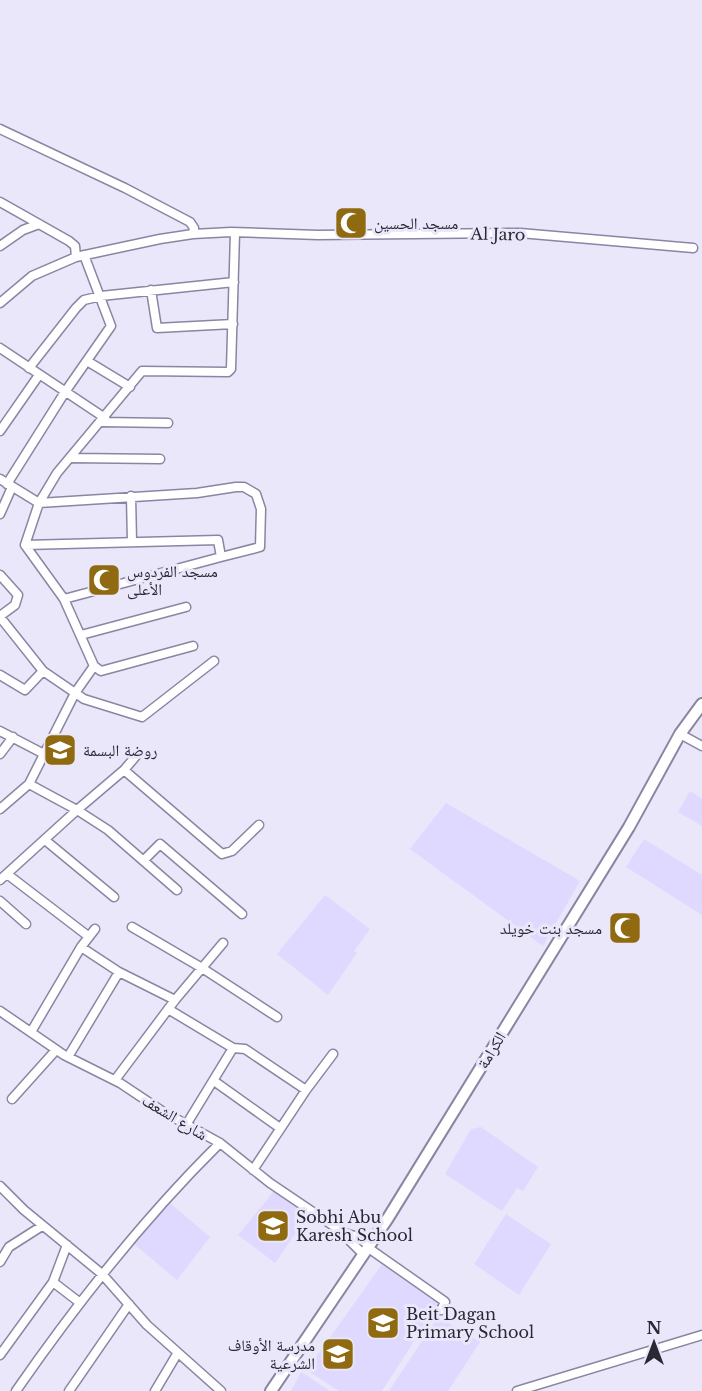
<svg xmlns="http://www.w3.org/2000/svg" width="702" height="1391" viewBox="0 0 702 1391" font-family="'Libre Baskerville','Noto Naskh Arabic',serif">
	<rect width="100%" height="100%" fill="#eae7fa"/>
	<path fill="#dfd9ff" d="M690,791L702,799V826L678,812Z
		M446,803L580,881L543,946L410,849Z
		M644,839L702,875V915L626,867Z
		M325,895L370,929L354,951L357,953L328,995L277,954Z
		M481,1127L538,1167L523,1191L517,1188L502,1211L445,1174L471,1129Z
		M274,1191L308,1216L275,1263L238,1235Z
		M169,1202L210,1237L177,1280L133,1243Z
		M506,1214L551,1244L519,1295L474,1264Z
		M382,1264L438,1304L382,1391H339L307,1370Z
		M438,1317L480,1342L448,1391H389Z
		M301,1372L330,1391H291Z"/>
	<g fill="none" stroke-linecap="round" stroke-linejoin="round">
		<defs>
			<path id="minor" d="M0,129L125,188L190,222L194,228L193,234
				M0,202L69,241L75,246L76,257
				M0,246L23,230L39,224
				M151,290L157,328L233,324
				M0,303L32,276L76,257L160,239L193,234L231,232L318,235L520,233L693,248
				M0,348L105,418
				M87,361L130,387
				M29,368L76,308L84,300L101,296L234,282
				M102,422L168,423
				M0,431L39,375
				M72,458L160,459
				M0,479L39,503L197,493L236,487H244L256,494L261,509L260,547L221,557
				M7,484L65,392L111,326L84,255
				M131,496L132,542
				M0,514L12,487
				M25,545L218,540L221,557L64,599
				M0,575L18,595L15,605L0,616
				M0,617L43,671L84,699L142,717L214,661
				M81,635L186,607
				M193,646L101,671L94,666L64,599L25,545L39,503L57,473L142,371L228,372L231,369L235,233
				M0,675L25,690L43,671
				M0,731L44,754
				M680,734L702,746
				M0,754L13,737
				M124,770L222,854L232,851L259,825
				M29,784L77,810L108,830L177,890
				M0,809L29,784L75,693L94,666
				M45,840L114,897
				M144,860L160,844L242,914
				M7,874L88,936
				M0,880L77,810L124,770L136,756
				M0,901L26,924
				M132,927L202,968L277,1017
				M81,947L119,972L175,1000
				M168,1009L233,1048L245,1049L306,1090L333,1054
				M0,1011L64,1055L120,1083L162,1111L220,1143L270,1183L344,1233
				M31,1032L81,947L95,929
				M68,1057L119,972
				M115,1080L175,1000L223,943
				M214,1081L280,1128
				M12,1099L56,1050
				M186,1125L233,1048
				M253,1170L306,1090
				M0,1186L24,1210L102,1274L147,1325L221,1391
				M367,1247L444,1301L445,1302L441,1310
				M363,1254L350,1241L344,1233L355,1236L369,1245
				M0,1262L9,1247L42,1226
				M53,1282L79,1302
				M0,1355L53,1282L67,1245
				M16,1391C77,1303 143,1219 220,1143
				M69,1391L129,1304
				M155,1391L177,1354
				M517,1391L702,1335"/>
			<path id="major" d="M271,1391L388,1218L629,827L680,734L702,704"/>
		</defs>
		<use href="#minor" stroke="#8a85a2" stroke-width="11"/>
		<use href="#major" stroke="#8a85a2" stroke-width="14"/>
		<use href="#minor" stroke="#fff" stroke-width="8"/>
		<use href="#major" stroke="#fff" stroke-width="10"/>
	</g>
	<defs>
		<symbol id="mosque-square" viewBox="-11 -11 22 22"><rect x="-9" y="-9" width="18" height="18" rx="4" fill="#906a10" stroke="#eae7fa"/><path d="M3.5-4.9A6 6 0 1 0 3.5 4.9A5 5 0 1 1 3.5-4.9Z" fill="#fff"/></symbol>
		<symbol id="school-square" viewBox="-11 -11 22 22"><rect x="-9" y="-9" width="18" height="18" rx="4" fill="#906a10" stroke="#eae7fa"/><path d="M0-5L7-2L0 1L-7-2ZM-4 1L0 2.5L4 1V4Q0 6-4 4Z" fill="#fff"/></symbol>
	</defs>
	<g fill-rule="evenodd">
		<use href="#mosque-square" x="332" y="204" width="38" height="38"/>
		<use href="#mosque-square" x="85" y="561" width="38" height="38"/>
		<use href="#school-square" x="41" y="731" width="38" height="38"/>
		<use href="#mosque-square" x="606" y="909" width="38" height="38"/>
		<use href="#school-square" x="254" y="1207" width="38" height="38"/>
		<use href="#school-square" x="364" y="1304" width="38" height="38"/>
		<use href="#school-square" x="319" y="1335" width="38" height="38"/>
	</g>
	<g text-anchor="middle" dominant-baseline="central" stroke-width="6" stroke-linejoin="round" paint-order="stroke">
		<g font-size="16" fill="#2a2834" stroke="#eae7fa" text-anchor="start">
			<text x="374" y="223">مسجد الحسين</text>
			<text x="127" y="571">مسجد الفردوس<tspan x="127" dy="18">الأعلى</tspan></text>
			<text x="83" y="750">روضة البسمة</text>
			<text x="602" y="928" text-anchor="end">مسجد بنت خويلد</text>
			<text x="296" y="1217">Sobhi Abu<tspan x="296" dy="18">Karesh School</tspan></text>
			<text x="406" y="1314">Beit Dagan<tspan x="406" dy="18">Primary School</tspan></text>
			<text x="315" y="1345" text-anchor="end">مدرسة الأوقاف<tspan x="315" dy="18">الشرعية</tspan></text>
		</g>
		<g font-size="16" fill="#2a2834" stroke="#eae7fa">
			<text transform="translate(498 234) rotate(1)">Al Jaro</text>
			<text transform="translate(491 1050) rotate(-59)">الكرامة</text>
			<text transform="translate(175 1117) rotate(31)">شارع الشعف</text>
		</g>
	</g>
	<g transform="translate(654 1343)" stroke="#eae7fa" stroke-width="4.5" paint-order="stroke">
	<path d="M0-4.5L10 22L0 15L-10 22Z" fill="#2a2834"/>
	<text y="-9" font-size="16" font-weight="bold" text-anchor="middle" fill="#2a2834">N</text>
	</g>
</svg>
